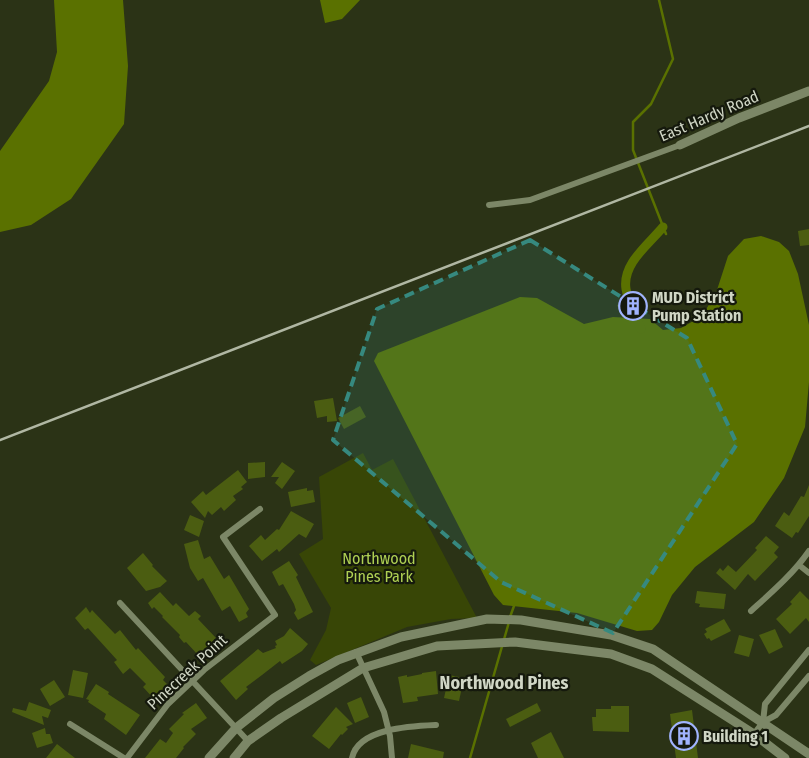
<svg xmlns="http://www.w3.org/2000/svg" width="809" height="758" viewBox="0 0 809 758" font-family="'Fira Sans Condensed',sans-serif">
	<rect width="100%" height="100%" fill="#2b3316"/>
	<path fill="#384606" d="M363,453L372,470L393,459L477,618L451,619L407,627L316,665L310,660L326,630L331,608L299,554L323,539L319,477Z"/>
	<path fill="#5a7100" d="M54,0H123L128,66L124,124L71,199L31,225L0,232V151L49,81L57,52Z
		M320,0H360L342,19L325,23Z
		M761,236L779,242L789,251L798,274L809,325V382L805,427L784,478L754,522L695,567L672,595L659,622L652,630L637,631L577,613L503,605L494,595L374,361L378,353L520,297L537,298L584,324L613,317L650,319L663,330L681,328L702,316L716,293L728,256L744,239Z"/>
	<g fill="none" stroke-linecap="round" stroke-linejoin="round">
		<path stroke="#5a7100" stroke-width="2.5" d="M659,0L673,59L651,104L633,122V150L666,234
			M510,617L514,606
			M470,758L509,622"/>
		<path stroke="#5a7100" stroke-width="9" d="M641,329C636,317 628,302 626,289C622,264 648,245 663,227"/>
	</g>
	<path fill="#4b5d11" d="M809,229V245L800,246L798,231Z
		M643,294L648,307L622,317L617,305Z
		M333,398L337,421L327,422V416L317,418L314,401Z
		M360,406L366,417L344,429L338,418Z
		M265,462V477L248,479V463Z
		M282,462L295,471L282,489L275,483L279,477H271Z
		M238,470L247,482L241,487L243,489L233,496L236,500L224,511L221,507L212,515L208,511L205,518L191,502L203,491L206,495Z
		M809,485V516L798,533L796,532L792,538L775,526L784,512L789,516L801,496L804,497Z
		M307,488V491L313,490L315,502L291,507L288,492Z
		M291,511L314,524L306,538L299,534L279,552L277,549L262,561L249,546L261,535L265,540L277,529L279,530Z
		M190,515L204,521L199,537L184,530Z
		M766,536L779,547L774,553L778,557L755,581L748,574L735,590L716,573L720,568L723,571L728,565L736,572L757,550L755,548Z
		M198,540L204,559L210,556L224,579L229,575L249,609L246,613L248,617L239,622L230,606L222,611L203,578L198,581L190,568L184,544Z
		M143,553L153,565L152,566L167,581L160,587L146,591L127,568Z
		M289,561L298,575L296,577L313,612L298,620L294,613L296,610L294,604L283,584L279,586L272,572Z
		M697,591L726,594L724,609L699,607L700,604L695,603Z
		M800,591L809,600V622L806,618L790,634L776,619L792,604L790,602Z
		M160,592L173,606L176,603L189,616L195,611L201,616L198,619L216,638L198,655L186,642L184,643L179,637L180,635L162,617L163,616L154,607L152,609L148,603Z
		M86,607L90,613L92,610L115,634L120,630L136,650L138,648L165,677L163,680L168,685L154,699L143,687L146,684L130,668L123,674L114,662L117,660L88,628L85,630L75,618Z
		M724,619L731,631L711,641L709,638L707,639L704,634L707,632L705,629Z
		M290,628L308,644L302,651L282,664L280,661L262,675L246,687L248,689L236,700L220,681L258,649L263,653L276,648L275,646L277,645L275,641L284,636Z
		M775,629L783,647L769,654L759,635Z
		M739,635L754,639L749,657L734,653Z
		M73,670L88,673L83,698L68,695Z
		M436,671L438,694L417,697L418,701L403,703L398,677L407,675V677L422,674V673Z
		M449,675L464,678L459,701L444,698Z
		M54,680L65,697L50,706L40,689Z
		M96,684L109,692L108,694L140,715L126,735L104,719L106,714L88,702L89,700L86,699Z
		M361,697L369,717L355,723L347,703Z
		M29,702L51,710L48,718L42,716L44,725L12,712L13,708L26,711Z
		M196,703L207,718L191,729L196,734L183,747L184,748L176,758H145L160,739L166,743L173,733L169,729L184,714L182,713Z
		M537,703L541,711L510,727L506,719Z
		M611,706H629V732L593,731L592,717H596V709H611Z
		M336,707L353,724L346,727L348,729L342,735L341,734L329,749L312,736Z
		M692,710L698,758H676L670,714Z
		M45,728L46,734H50L53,743L37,748L32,733Z
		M551,732L564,758H538L531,743Z
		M57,744L75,758H46Z
		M411,744L444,752L443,758H408Z"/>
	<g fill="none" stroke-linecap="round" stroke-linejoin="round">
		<path stroke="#7c8767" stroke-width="6" d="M489,205L530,200L680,145
			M799,565L809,573
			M120,603L248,741
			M751,611C772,592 793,574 809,551
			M356,652L384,712L390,736L392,758
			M763,722L765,704L809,650
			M70,724L124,758
			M754,734L763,722L776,715L809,676
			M127,758L168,704L204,670L275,615L223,537L260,509
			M352,758C358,728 412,726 436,725"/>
		<path stroke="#7c8767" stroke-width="9" d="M680,145L739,118L809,91
			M209,758L236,728L274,698L309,676L338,660L401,637L487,619L521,620L611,635L653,649L809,754
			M234,758L248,741L281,718L363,668L437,646L515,642L611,654L652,669L754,734L785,758"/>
		<path stroke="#b0b7a3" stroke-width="2.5" d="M0,440L809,126"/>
	</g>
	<path fill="#36897f" fill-opacity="0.2" stroke="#36897f" stroke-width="4" stroke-dasharray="10 6" stroke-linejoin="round" d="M530,240L687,338L737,444L613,633L501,582L333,440L377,309Z"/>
	<defs>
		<symbol id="building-ring" viewBox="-11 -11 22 22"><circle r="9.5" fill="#15190d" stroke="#a0b3fd" stroke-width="1.5"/><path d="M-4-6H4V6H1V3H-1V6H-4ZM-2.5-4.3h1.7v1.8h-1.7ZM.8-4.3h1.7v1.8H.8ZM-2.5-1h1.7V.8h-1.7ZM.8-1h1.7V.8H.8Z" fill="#a0b3fd"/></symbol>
	</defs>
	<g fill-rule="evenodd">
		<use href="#building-ring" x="617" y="290" width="32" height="32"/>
		<use href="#building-ring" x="668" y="720" width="32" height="32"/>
	</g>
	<g text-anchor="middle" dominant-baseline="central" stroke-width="4.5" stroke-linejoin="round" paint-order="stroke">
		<g font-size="16" fill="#d0d6c5" stroke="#15190d">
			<text transform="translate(709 116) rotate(-23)">East Hardy Road</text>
			<text transform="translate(187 672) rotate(-43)">Pinecreek Point</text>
		</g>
		<g font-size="16" font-weight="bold" fill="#d0d6c5" stroke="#15190d" text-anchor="start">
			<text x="652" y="297">MUD District<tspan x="652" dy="18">Pump Station</tspan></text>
			<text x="703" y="736">Building 1</text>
		</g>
		<g font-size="16" fill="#afd053" stroke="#15190d">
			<text x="379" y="558">Northwood<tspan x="379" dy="18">Pines Park</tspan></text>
		</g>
		<g font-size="18" font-weight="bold" fill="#d0d6c5" stroke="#15190d">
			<text x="504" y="683">Northwood Pines</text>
		</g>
	</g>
</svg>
